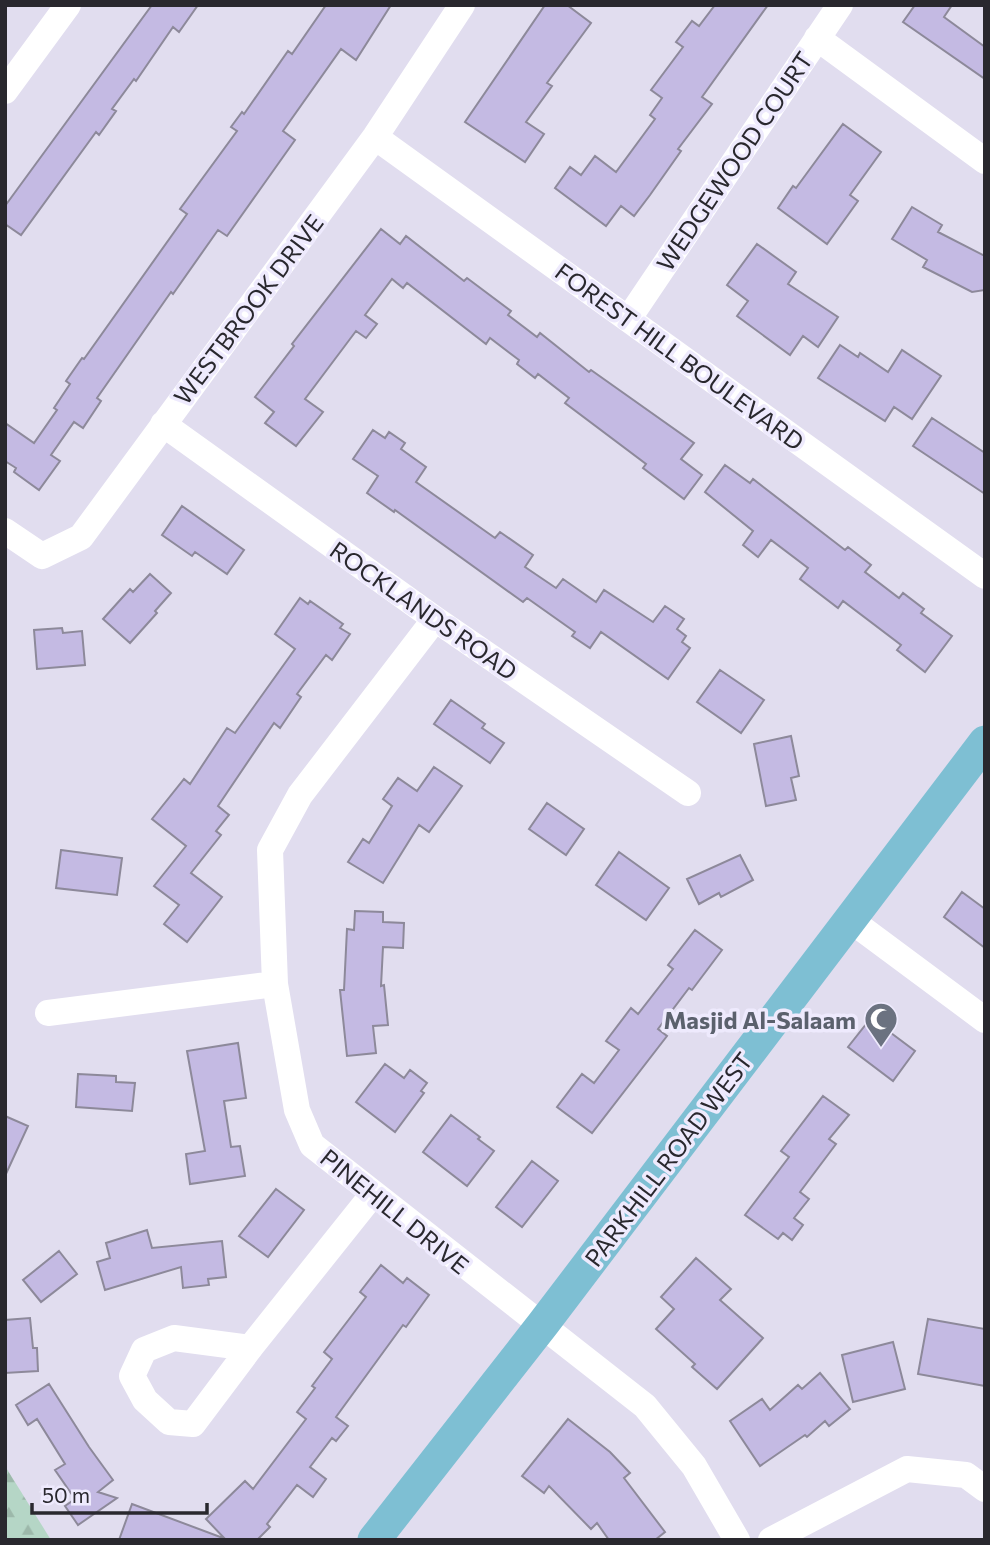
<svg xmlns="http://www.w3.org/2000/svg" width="990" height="1545" viewBox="0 0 990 1545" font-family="Commissioner,sans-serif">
	<defs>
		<pattern id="forest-firs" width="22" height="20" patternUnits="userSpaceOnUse" patternTransform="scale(1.75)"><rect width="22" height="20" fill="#b5d6c6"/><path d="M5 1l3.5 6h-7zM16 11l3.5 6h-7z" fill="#9cb8aa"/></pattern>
	</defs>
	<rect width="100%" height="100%" fill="#e1ddef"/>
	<path fill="url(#forest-firs)" d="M5,1466L51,1540H5Z"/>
	<path fill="#c4bae3" stroke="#8d899a" stroke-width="2" d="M152,5H198L179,32L173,27L136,81L134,79L112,109L116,111L99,135L96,132L21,235L5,224V206Z
		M326,5H391L356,60L341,49L283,131L295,140L227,236L218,230L173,294L171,292L97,398L101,401L83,428L74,422L51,455L60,461L39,490L14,472L16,468L5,461V423L34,443L57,410L54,408L70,384L66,381L82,358L84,359L187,214L180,209L237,131L231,127L242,112L244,114L288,51L292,54Z
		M545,5H567L591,23L547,83L552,86L526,122L544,134L525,162L465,122Z
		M715,5H768L702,97L712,104L678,149L681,151L650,195L634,216L621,206L606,226L555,188L570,167L581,175L595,156L616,172L655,119L650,115L662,98L651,90L683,47L676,42L692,21L699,26Z
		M915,5H952L944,17L985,47V79L903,22Z
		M843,124L881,152L850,195L858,201L827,244L778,208L793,186L796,188Z
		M912,207L942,225L938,232L985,256V290L972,292L923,267L927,260L892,239Z
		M381,229L400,244L406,236L464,281L467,278L511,311L508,315L537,337L540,333L589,372L591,370L694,443L681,459L702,475L684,499L643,468L646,464L565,403L569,398L538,374L535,378L517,364L519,360L490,338L486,344L407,283L403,288L392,279L365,315L377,324L366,338L356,331L305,399L323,412L296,446L265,423L274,412L255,397L294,346L292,344Z
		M757,244L796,272L788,284L838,317L818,347L803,336L790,355L737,316L748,301L727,285Z
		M840,345L858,357L860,353L888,372L902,350L941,376L912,419L894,407L885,421L818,378Z
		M932,418L985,453V494L913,446Z
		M373,430L385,438L389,432L405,443L401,449L426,467L416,482L495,538L500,532L533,555L525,567L556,588L563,579L596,602L604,590L653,622L665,606L684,619L677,629L686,636L682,642L690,648L668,679L601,632L590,648L572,636L575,632L527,598L523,602L395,510L394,512L367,493L378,476L353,459Z
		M725,465L750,483L753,479L845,550L848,547L871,565L865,572L899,598L903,593L924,609L921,613L952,636L925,672L897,650L901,645L843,601L838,608L800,579L808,568L771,540L758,557L743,545L753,531L705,492Z
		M182,506L244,550L227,574L195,552L192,556L162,535Z
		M150,574L171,593L155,611L157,613L130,643L103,619L130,589L133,592Z
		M300,598L308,604L310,601L343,624L340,628L350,634L332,660L326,655L297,694L301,697L280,728L274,723L218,806L229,815L216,831L221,835L191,873L222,897L187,942L164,924L179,905L154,886L186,846L152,819L184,779L190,784L227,728L235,733L295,649L275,634Z
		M62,628L63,633L82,631L85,665L37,669L34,630Z
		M720,670L764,700L741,733L697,702Z
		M451,700L485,724L482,728L504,743L490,763L434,724Z
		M791,736L799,776L791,778L796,800L766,806L754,744Z
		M434,767L462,786L429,832L419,825L383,883L348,862L363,839L369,843L392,806L383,799L398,778L417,791Z
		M547,803L584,829L566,855L529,829Z
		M61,850L122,858L117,895L56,888Z
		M619,852L669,888L646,920L596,885Z
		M740,855L753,880L721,897L719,893L699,904L687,879Z
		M962,892L985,909V948L944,917Z
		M355,911L383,912V922L404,923L403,948L383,947L381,986L384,985L388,1025L373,1026L376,1053L347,1056L340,990H344L347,929L354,930Z
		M695,930L722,950L692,990L689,988L658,1029L667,1036L592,1133L557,1107L582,1074L594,1083L619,1050L606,1041L631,1008L638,1014L673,969L668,965Z
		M871,1018L915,1051L893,1081L848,1047Z
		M238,1043L246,1098L224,1101L231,1147L240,1146L245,1176L190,1184L186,1154L205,1151L187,1051Z
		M385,1064L404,1078L410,1070L427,1083L421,1091L424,1093L395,1132L356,1102Z
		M78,1074L116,1076V1082L135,1083L132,1111L76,1107Z
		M823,1096L849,1115L829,1139L836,1144L800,1192L809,1199L794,1218L803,1225L792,1240L783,1233L778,1239L745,1215L789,1157L781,1151Z
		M451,1115L480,1137L478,1139L494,1151L467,1186L423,1152Z
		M5,1116L28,1126L5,1176Z
		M532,1161L558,1181L522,1227L496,1207Z
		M276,1189L304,1210L268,1257L239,1236Z
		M147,1230L152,1248L222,1241L226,1277L208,1279L209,1285L183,1288L181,1267L105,1290L97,1262L110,1258L106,1243Z
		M59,1251L77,1274L41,1302L23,1280Z
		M696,1258L731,1289L720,1300L763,1338L717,1389L692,1367L695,1364L656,1329L674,1309L661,1297Z
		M381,1265L403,1283L407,1278L429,1295L406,1327L403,1325L336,1417L348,1426L336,1441L332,1438L310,1467L326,1479L313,1497L297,1485L267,1524L270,1527L257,1540H226L206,1519L245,1481L253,1489L306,1419L297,1412L315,1388L312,1386L332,1359L324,1352L366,1297L360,1292Z
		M30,1318L33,1348H37L38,1371L5,1373V1320Z
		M928,1319L985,1329V1386L918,1374Z
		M893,1342L905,1389L853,1402L842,1355Z
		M820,1373L850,1409L829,1426L825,1421L807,1437L805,1435L760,1466L730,1421L762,1399L770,1410L798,1385L802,1389Z
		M49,1384L89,1447L113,1480L98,1492L117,1498L78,1525L65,1506L75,1499L55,1470L65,1464L37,1419L28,1425L16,1405Z
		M568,1419L610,1452L630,1473L624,1478L665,1532L655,1540H609L597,1523L591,1529L549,1486L544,1493L522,1476Z
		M132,1504L223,1538V1540H119Z"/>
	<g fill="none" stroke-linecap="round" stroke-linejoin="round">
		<path stroke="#fff" stroke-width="26" d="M817,38L985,161
			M5,91L68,5
			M375,137L985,576
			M629,318L840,5
			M163,424L435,619L688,793
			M5,531L42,556L81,537L375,137L462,5
			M435,619L300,795L270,850L275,984L297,1110L312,1145L645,1406L694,1466L737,1540
			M849,919L985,1020
			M48,1013L275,984
			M250,1348L174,1338L144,1350L132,1376L145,1400L169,1422L193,1424L250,1348L373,1194
			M771,1540L907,1469L966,1475L985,1489"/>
		<path stroke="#7ebfd3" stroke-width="33" d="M374,1540L543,1324L985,742"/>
	</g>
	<defs>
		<symbol id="mosque-pin" viewBox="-11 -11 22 30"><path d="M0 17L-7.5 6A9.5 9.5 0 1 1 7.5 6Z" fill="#6b7280" stroke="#eeeafd"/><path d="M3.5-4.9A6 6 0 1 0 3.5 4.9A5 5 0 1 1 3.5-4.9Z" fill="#fff"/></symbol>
	</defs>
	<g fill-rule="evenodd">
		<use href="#mosque-pin" x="862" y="1000" width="38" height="52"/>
	</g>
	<g text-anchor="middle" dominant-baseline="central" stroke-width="7" stroke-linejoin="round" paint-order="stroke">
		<g font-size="24" fill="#29282e" stroke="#eeeafd">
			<text transform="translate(734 161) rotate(-56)">WEDGEWOOD COURT</text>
			<text transform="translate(248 309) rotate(-53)">WESTBROOK DRIVE</text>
			<text transform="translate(680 356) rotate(36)">FOREST HILL BOULEVARD</text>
			<text transform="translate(424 610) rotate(35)">ROCKLANDS ROAD</text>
			<text transform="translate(668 1159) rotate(-53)">PARKHILL ROAD WEST</text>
			<text transform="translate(395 1211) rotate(39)">PINEHILL DRIVE</text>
		</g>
		<g font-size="24" font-weight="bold" fill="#5b616d" stroke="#eeeafd" text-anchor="end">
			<text x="856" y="1019">Masjid Al-Salaam</text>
		</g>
	</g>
	<rect width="990" height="1545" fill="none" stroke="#29282e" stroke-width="14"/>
	<path d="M32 1503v10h175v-10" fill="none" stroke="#29282e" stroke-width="3.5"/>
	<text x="42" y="1503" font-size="21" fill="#29282e" stroke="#eeeafd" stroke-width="5" paint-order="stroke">50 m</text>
</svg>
